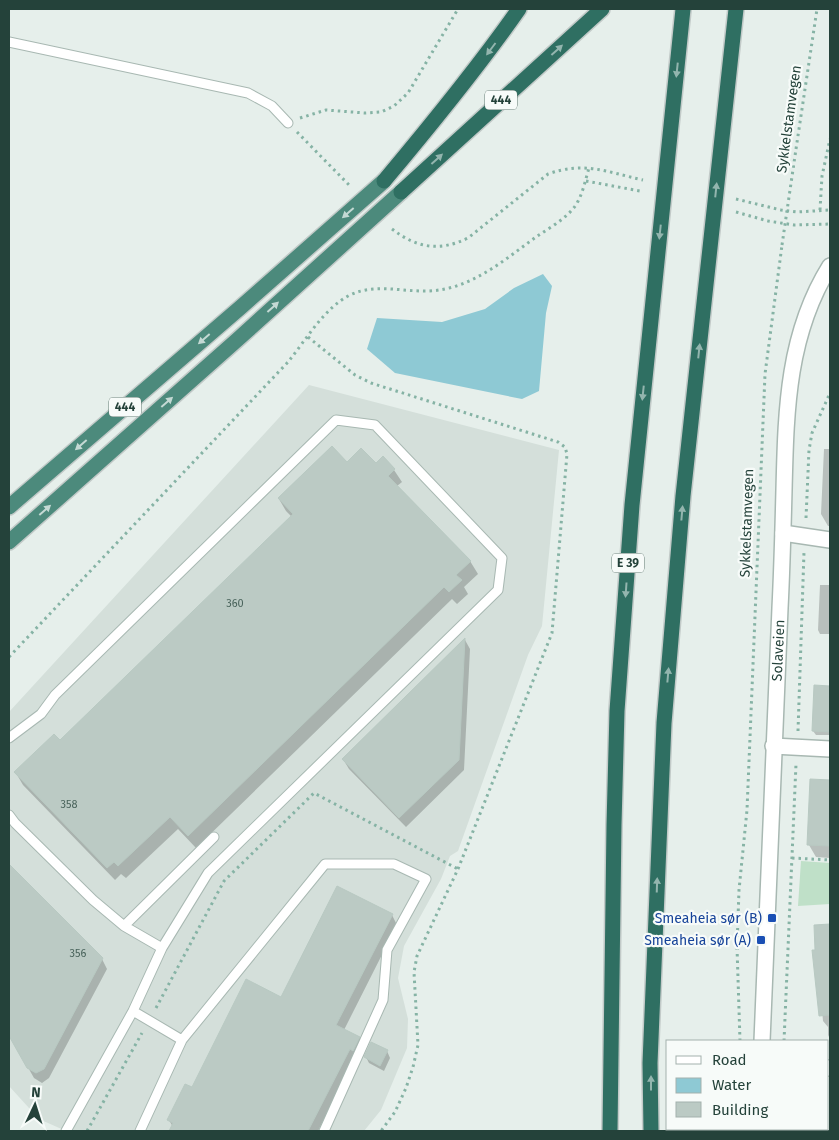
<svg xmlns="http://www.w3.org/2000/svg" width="839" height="1140" viewBox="0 0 839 1140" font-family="'Fira Sans',sans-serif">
	<rect width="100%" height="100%" fill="#e6efeb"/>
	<path fill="#d4dfda" d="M309,385L559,450L542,626L528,655L458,851L450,856L441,879L404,946L398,978L408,1019L407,1048L381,1110L364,1131H66L39,1119L9,1086V712Z"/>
	<path fill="#bfe0c8" d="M801,861L830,863V904L798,906Z"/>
	<path fill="#8ec9d4" d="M543,274L552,286L546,313L539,391L522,399L395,373L367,349L377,318L442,322L485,309L514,288Z"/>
	<path fill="#0003" d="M824,449H830V526H828L821,514Z
		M347,463L376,464L394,470L402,482L397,486L470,561L478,574L464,587L468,594L457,604L452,599L196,848L178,829L126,878L121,874L115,880L23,785L16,773L60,742L292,517L286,511L279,499Z
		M820,585H830V634H820L818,630Z
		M465,640L470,649L464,770L406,827L349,769L343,759Z
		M815,686L830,687V735H816L813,731Z
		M811,780L830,781V858L816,857L809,845Z
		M9,866L102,959L107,969L49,1078L42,1083L34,1078L9,1034Z
		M392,915L397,925L344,1030L359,1037L364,1047L355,1058L318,1131H171L173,1127L169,1120L192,1089L281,998Z
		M830,925V1039L828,1035V1027L823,1021L815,926Z
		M387,1051L390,1058L384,1071L369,1063L366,1057Z"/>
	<path fill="#bbcac4" stroke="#b8c9c2" d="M332,446L347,462L361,448L376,463L383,456L395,469L388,476L471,561L456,575L462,580L449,592L444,587L188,836L170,817L118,866L114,862L107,868L14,772L54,734L60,740L293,514L278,498Z
		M465,638L459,760L399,818L342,759Z
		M814,685L830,686V732L812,731Z
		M810,779L830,780L829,846L807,845Z
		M9,864L103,958L44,1069L36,1073L27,1068L9,1036Z
		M337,886L393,914L336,1025L360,1037L353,1051L350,1049L308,1131H169L173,1123L167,1120L185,1084L192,1087L246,979L281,997Z
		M830,924V1015L819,1016L812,950H815L814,925Z
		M371,1042L388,1050L380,1066L364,1057Z"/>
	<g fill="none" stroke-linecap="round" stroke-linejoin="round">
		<defs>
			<path id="service" d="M9,42L248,93L272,106L288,123
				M9,738L41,714L55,695L336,420L375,425L502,558L498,590L208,873L162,948
				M9,815L15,823L93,900L124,926L162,948L133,1011L66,1131
				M124,926L214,837
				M133,1011L182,1040
				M140,1131L182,1040L325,864H394L426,879L387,950L383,1000L324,1131"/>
			<g id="minor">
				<path d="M783,533L830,540"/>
				<path d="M773,746L830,749"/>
				<path id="s1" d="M762,1041C767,897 773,753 780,608C782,569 783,530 784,490C786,411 787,335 830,266"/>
				<path d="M828,1068H830"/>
				<path d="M758,1131V1129"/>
			</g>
			<path id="trunk" d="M9,507L241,307L384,181
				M9,542L237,340L401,192"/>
			<path id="motorway" d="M384,181C431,125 477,69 519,9
				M401,192L602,9
				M610,1131L614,825L617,711L632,505L683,9
				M651,1131L650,1063L664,723L683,496L736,9"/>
		</defs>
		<use href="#service" stroke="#a8b8b2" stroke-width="11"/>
		<use href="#minor" stroke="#a8b8b2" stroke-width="18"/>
		<use href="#trunk" stroke="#c2cac8" stroke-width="18"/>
		<use href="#motorway" stroke="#c2cac8" stroke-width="18"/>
		<path stroke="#86b3a5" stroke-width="3" stroke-dasharray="2.5 4" stroke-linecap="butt" d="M300,118L326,110L365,113L381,112L394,106L408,93L458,9
			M297,132L351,187
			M796,149L817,9
			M586,181L640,191
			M736,199L781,210L797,212L830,210
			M820,210L822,176L830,139
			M736,212L768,221L794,225L830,224
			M392,229C417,248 439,252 468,238L548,174C584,161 607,172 643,180
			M308,337L355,375L371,383L558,442L565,447L567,454L552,633L458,869L417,956L414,972L418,1045L413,1067L406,1088L395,1112L381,1131
			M806,518L809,450L812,433L830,393
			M9,657L288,362C306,340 324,308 350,295C375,283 402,292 429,291C471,289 503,261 536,237C548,229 562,221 572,210C582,199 585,181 589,168
			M798,731L804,552
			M792,858L830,860
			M156,1008L224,881L314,793L458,869
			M740,1041L737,947L739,890L747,810L765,374L782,245
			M784,1041L796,764
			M87,1131L142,1033
			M738,1131V1129
			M781,1131V1129"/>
		<use href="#service" stroke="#fff" stroke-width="9"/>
		<use href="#minor" stroke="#fff" stroke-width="15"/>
		<use href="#trunk" stroke="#4c8a7c" stroke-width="15"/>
		<use href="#motorway" stroke="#2f6f62" stroke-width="15"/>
		<path stroke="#86b3a5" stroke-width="3" stroke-dasharray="2.5 4" stroke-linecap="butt" d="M782,245L796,149"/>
	</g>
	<defs><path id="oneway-solid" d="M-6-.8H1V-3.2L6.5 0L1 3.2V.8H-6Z" transform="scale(1.25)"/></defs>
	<g fill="#93b5ae">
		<use href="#oneway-solid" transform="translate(491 49) rotate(127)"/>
		<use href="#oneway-solid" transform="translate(557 50) rotate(-42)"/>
		<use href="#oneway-solid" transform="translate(677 70) rotate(96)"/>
		<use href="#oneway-solid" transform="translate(437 159) rotate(-42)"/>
		<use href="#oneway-solid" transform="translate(716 190) rotate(-84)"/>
		<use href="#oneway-solid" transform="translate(660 232) rotate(96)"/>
		<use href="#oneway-solid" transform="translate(699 351) rotate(-84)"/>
		<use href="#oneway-solid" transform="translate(643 393) rotate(96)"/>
		<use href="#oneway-solid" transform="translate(682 513) rotate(-85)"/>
		<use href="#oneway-solid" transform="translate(626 590) rotate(94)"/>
		<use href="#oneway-solid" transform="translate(668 675) rotate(-85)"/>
		<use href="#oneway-solid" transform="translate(657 885) rotate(-88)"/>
		<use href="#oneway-solid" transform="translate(651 1083) rotate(-90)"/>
	</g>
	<g fill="#c4d9d4">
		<use href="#oneway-solid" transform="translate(348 213) rotate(139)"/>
		<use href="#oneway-solid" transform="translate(273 307) rotate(-42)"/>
		<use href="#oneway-solid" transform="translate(204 339) rotate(139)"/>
		<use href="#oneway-solid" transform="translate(167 402) rotate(-41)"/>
		<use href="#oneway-solid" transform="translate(81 445) rotate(139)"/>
		<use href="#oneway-solid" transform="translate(45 510) rotate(-41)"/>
	</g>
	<g fill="#1a4fb4" stroke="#f7fbf9" stroke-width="2">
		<rect x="767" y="913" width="10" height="10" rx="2.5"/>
		<rect x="756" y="935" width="10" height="10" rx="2.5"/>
	</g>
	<g text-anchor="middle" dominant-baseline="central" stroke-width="4.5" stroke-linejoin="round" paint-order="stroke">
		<g font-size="11" fill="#4a645c">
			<text x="235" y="603">360</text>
			<text x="69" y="804">358</text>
			<text x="78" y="953">356</text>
		</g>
		<g fill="#f7fbf9" stroke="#637a73" stroke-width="1">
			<rect x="485" y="90.5" width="32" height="19" rx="4"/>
			<rect x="109" y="397.5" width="32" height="19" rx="4"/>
			<rect x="612" y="553.5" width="32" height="19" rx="4"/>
		</g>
		<g font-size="12" font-weight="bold" fill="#24423a">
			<text x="501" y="100">444</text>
			<text x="125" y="407">444</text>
			<text x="628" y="563">E 39</text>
		</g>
		<g font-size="14" fill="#24423a" stroke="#f7fbf9">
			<text transform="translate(789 119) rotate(-82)">Sykkelstamvegen</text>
			<text transform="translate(747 523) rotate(-88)">Sykkelstamvegen</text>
			<text stroke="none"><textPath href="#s1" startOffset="391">Solaveien</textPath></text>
		</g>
		<g font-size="14" fill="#164399" stroke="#f7fbf9" text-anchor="end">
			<text x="762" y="918">Smeaheia sør (B)</text>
			<text x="751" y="940">Smeaheia sør (A)</text>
		</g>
	</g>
	<rect width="839" height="1140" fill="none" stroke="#24423a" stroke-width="20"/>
	<rect x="666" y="1040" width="162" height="90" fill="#f7fbf9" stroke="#a3b1ad"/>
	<rect x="676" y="1056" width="25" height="8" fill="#ffffff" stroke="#a3b1ad"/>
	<text x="712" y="1065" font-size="15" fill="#24423a">Road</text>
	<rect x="676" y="1078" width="25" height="15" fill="#8ec9d4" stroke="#a3b1ad"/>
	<text x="712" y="1090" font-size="15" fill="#24423a">Water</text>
	<rect x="676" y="1102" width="25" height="15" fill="#bbcac4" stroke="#a3b1ad"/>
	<text x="712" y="1115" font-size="15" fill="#24423a">Building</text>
	<g transform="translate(35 1105) rotate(4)" stroke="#f7fbf9" stroke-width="4" paint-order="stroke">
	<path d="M0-4L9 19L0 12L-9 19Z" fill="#24423a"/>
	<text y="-8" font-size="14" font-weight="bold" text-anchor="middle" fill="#24423a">N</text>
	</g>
</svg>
